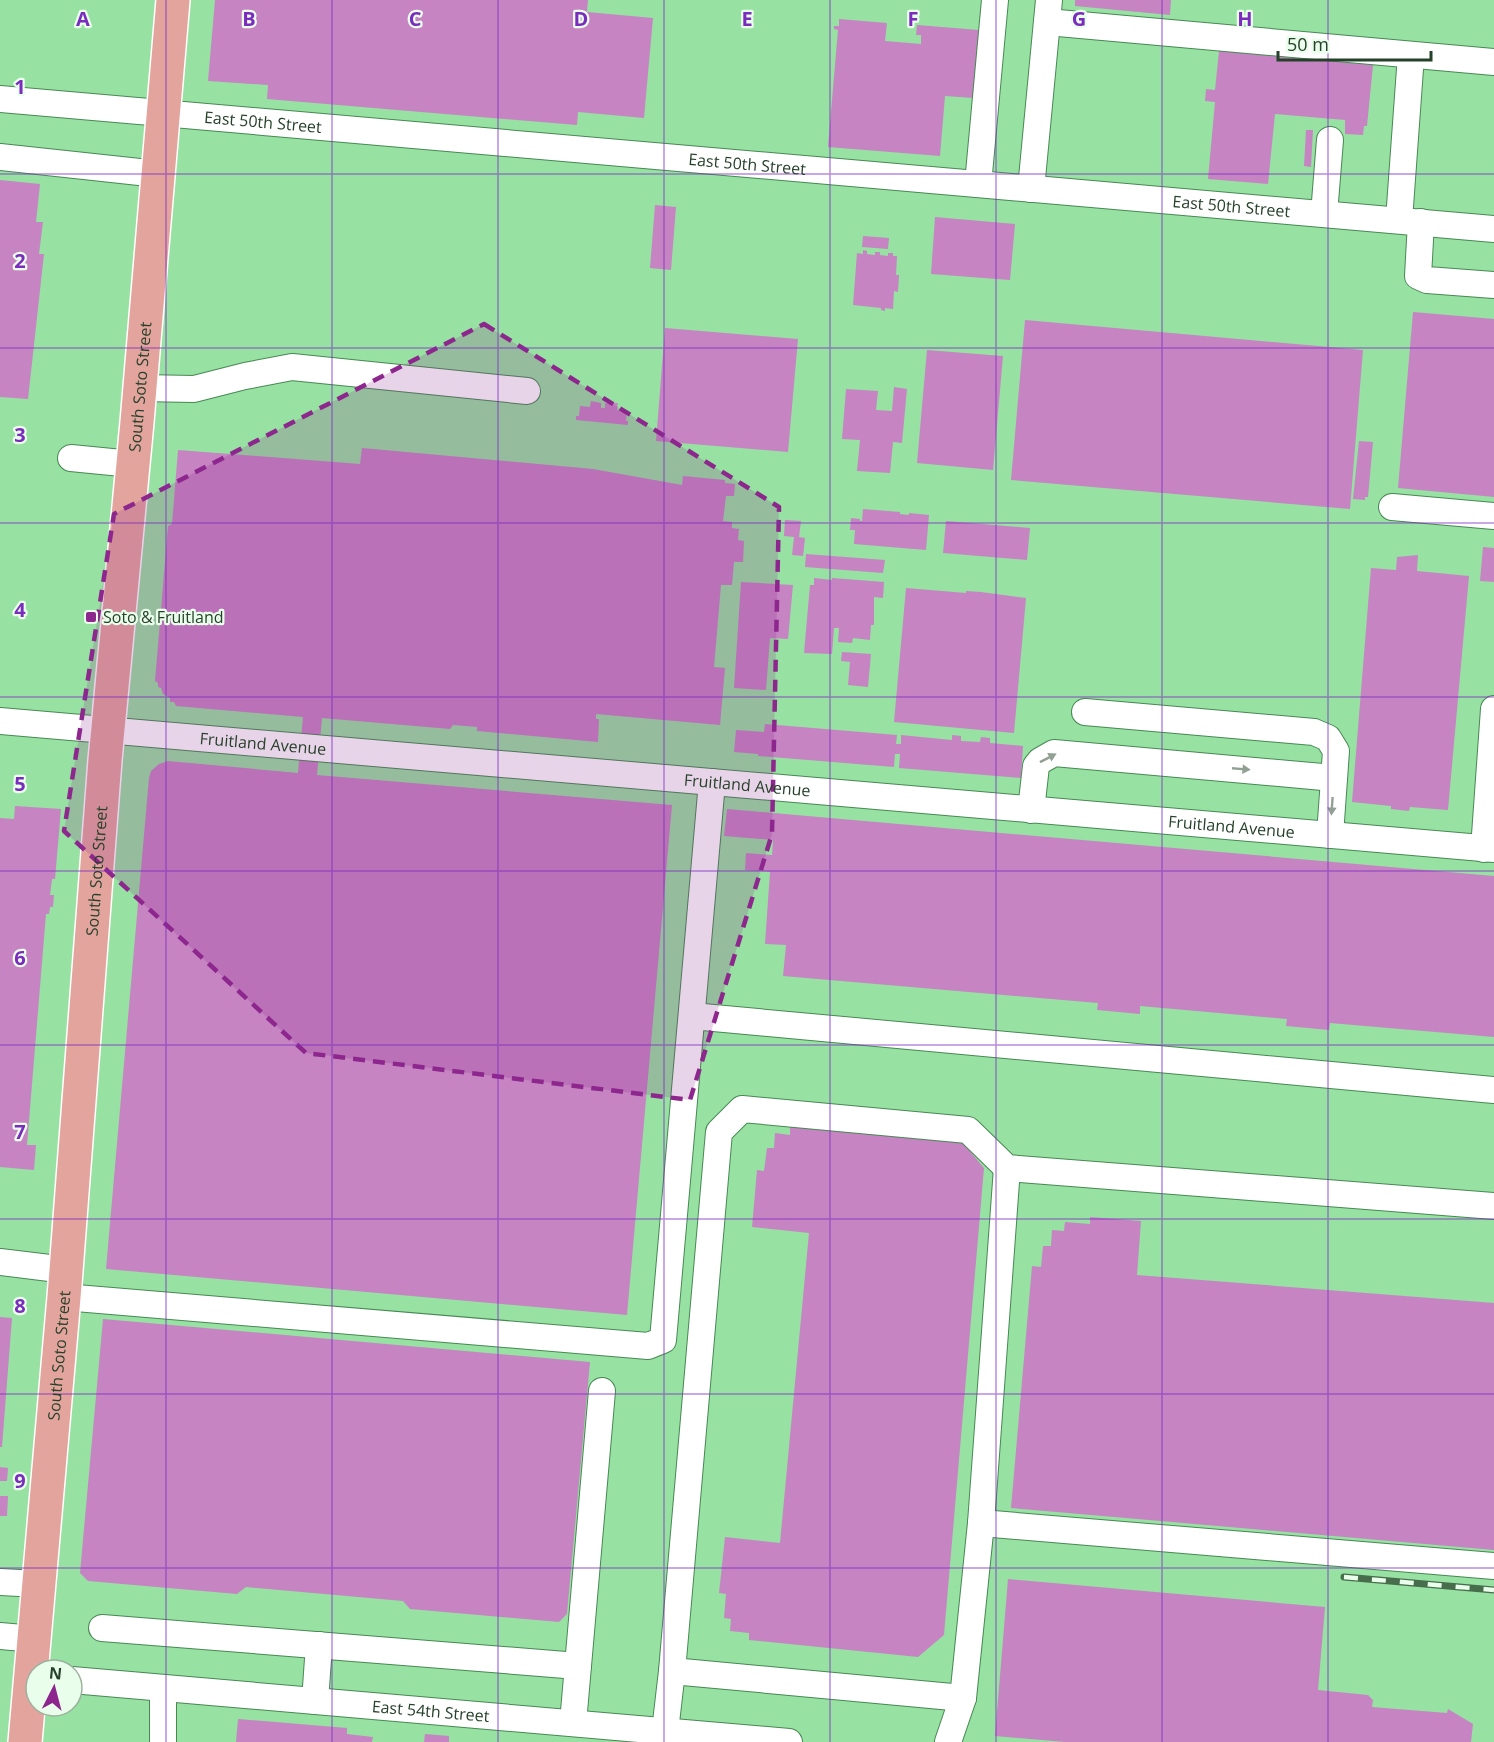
<svg xmlns="http://www.w3.org/2000/svg" width="1494" height="1742" viewBox="0 0 1494 1742" font-family="'Open Sans',sans-serif">
	<rect width="100%" height="100%" fill="#a6eab0"/>
	<path fill="#97e1a2" fill-rule="evenodd" d="M0,0H1494V1742H0ZM36,1670H72V1706H36Z"/>
	<path fill="#c684c3" d="M215,0H588L587,12L653,18L644,118L578,112L577,125L267,99L268,85L208,81Z
		M1075,0H1171L1170,15L1075,6Z
		M839,19L887,23L885,41L921,44V35H916L917,25L979,30L974,98L945,96L940,156L828,147L838,30L834,29V26H839Z
		M1219,51L1373,65L1367,126H1364L1363,135L1345,134V120L1275,114L1268,184L1208,179L1215,102L1205,101L1206,89L1215,90Z
		M1306,130H1313L1311,167L1304,166Z
		M0,180L40,184L36,222H43L39,254H44L28,399L0,397Z
		M655,205L676,207L671,270L650,268Z
		M935,217L1015,224L1010,280L931,274Z
		M863,236L889,238L888,249L862,247Z
		M863,250L867,251V254L875,255V252H880V255L888,256V253H893V256H897L896,275H899L898,292L894,291L893,309L885,308V311L881,310V308L853,305L857,253L863,254Z
		M1413,312L1494,319V497L1398,488Z
		M1025,320L1363,350L1350,509L1011,480Z
		M665,328L798,339L788,452L656,441Z
		M927,350L1003,356L993,470L917,463Z
		M894,387L907,389L902,443L893,442L890,473L857,471L860,440L842,439L846,389L878,391L876,410L892,411Z
		M591,401L601,403V408H605V403H618L617,410L627,411L626,421H628V425L576,420V416H579L580,406L590,407Z
		M1359,441L1373,442L1368,497H1365V500L1353,499Z
		M362,448L593,469L682,485L683,476L725,480V483L735,484L734,496H726L723,521L732,522V528L739,529L738,540L744,541L743,562H734L732,585H721L714,667L725,668L720,725L596,714V719H599L598,742L477,731V727L453,725L450,729L322,718L317,775L672,805L627,1315L106,1269L149,778L151,771L159,764L168,761L298,773L303,717L176,706L174,702H170V698L163,694L161,688L158,687V683L155,681L168,526L172,524L178,450L360,464Z
		M863,509L900,512V514L909,515V513L929,515L926,550L854,544L855,530H850L851,518L860,519V521H862Z
		M785,520L801,521L799,537L805,538L803,556L792,555L794,537L784,536Z
		M946,521L1030,528L1027,560L943,553Z
		M1483,547L1494,548V582L1480,581Z
		M806,554L885,560L883,573L805,567Z
		M1418,555L1417,571L1469,576L1448,810L1410,807L1409,811L1391,809V806L1352,802L1371,568L1396,570L1397,557Z
		M814,578L832,580V578L884,582L883,598L874,597V625H871L870,640L853,638L852,643L838,642L839,628H834L832,654L804,653L810,585H814Z
		M741,582L793,585L788,639L770,638L766,690L734,688Z
		M906,588L966,593V591L981,592L1026,598L1014,733L894,722Z
		M842,652L871,654L868,687L848,685L850,662L841,661Z
		M765,724L897,735L896,744H901V735L952,740V735L961,736V741L980,742L981,737L990,738V743L1023,746L1021,778L899,768L900,754H895L894,767L758,756V754L734,752L736,730L764,732Z
		M15,806L61,809L55,879H52L50,895H54L53,907H50L49,914H46L27,1145H36L34,1170L0,1167V818L14,819Z
		M727,809L1494,876V1037L1330,1023L1329,1030L1286,1026L1287,1019L1140,1006V1014L1097,1010L1098,1003L783,976L786,945L765,944L770,872L745,870L746,853L772,855L773,840L724,836Z
		M790,1127L963,1143L984,1168L944,1635L918,1657L749,1640V1633L730,1631L731,1619L724,1618L726,1594L719,1593L725,1537L780,1543L809,1233L752,1227L757,1170L764,1171L767,1148H774L775,1133L790,1135Z
		M1090,1217L1141,1221L1137,1275L1494,1303V1550L1011,1508L1032,1266L1041,1267L1043,1246H1051L1052,1230L1064,1231L1065,1222L1090,1224Z
		M0,1317L12,1318L2,1447H0Z
		M103,1319L590,1362L567,1614L559,1622L410,1609L403,1601L246,1587L237,1594L88,1581L80,1573Z
		M0,1467L8,1468L7,1481H0Z
		M0,1496H8L7,1516H0Z
		M1008,1579L1325,1607L1318,1690L1368,1695L1373,1700L1372,1707L1447,1713L1448,1709L1473,1724L1471,1742H1065L995,1736Z
		M238,1719L347,1728V1734L373,1737L372,1742H236Z
		M425,1734L449,1736V1742H424Z"/>
	<g fill="none" stroke-linecap="round" stroke-linejoin="round">
		<defs>
			<g id="minor">
				<path d="M1047,22L1494,62"/>
				<path id="s1" d="M0,99L1494,229"/>
				<path d="M0,157L158,174"/>
				<path d="M978,184L995,0"/>
				<path d="M1031,189L1049,0"/>
				<path d="M1324,214L1330,140"/>
				<path d="M1399,220L1411,55"/>
				<path d="M1421,222L1418,276L1427,280L1494,285"/>
				<path d="M140,388L194,389L245,376L292,367L527,391"/>
				<path d="M71,458L132,464"/>
				<path d="M1392,507L1494,516"/>
				<path d="M1085,712L1314,732L1328,738L1336,751L1330,835"/>
				<path id="s2" d="M0,721L1494,849"/>
				<path d="M1031,810L1036,766L1040,761L1054,753L1334,778"/>
				<path d="M1484,849L1494,709"/>
				<path d="M692,1016L1494,1090"/>
				<path d="M0,1262L66,1270"/>
				<path d="M64,1297L648,1346L663,1340L712,782"/>
				<path d="M981,1523L1494,1566"/>
				<path d="M0,1582L39,1584"/>
				<path d="M102,1628L578,1666"/>
				<path d="M0,1636L34,1639"/>
				<path d="M672,1671L719,1132L742,1109L968,1130L1007,1168L1494,1206"/>
				<path id="s3" d="M72,1680L789,1742"/>
				<path d="M315,1701L319,1645"/>
				<path d="M573,1723L602,1391"/>
				<path d="M665,1731L672,1671L963,1698"/>
				<path d="M163,1742V1688"/>
				<path d="M948,1742L963,1698L981,1523L1007,1168"/>
			</g>
			<g id="major">
				<path id="s4" d="M25,1742L64,1297L105,760L137,422L173,0"/>
			</g>
		</defs>
		<use href="#minor" stroke="#478853" stroke-width="28"/>
		<use href="#major" stroke="#fff" stroke-width="36"/>
		<use href="#minor" stroke="#fff" stroke-width="26"/>
		<use href="#major" stroke="#e3a49d" stroke-width="33"/>
		<defs>
			<path id="rail" d="M1344,1577L1494,1590"/>
		</defs>
		<use href="#rail" stroke="#476d4d" stroke-width="7"/>
		<use href="#rail" stroke="#eafeec" stroke-width="4.5" stroke-dasharray="14" stroke-linecap="butt"/>
	</g>
	<defs><path id="oneway-solid" d="M-6-.8H1V-3.2L6.5 0L1 3.2V.8H-6Z" transform="scale(1.5)"/></defs>
	<g fill="#92a094">
		<use href="#oneway-solid" transform="translate(1048 758) rotate(-27)"/>
		<use href="#oneway-solid" transform="translate(1241 769) rotate(5)"/>
		<use href="#oneway-solid" transform="translate(1332 806) rotate(94)"/>
	</g>
	<path fill="#8d278d" fill-opacity="0.2" stroke="#8d278d" stroke-width="4.5" stroke-dasharray="12 8" stroke-linejoin="round" d="M484,324L779,507L772,834L690,1100L306,1053L64,831L114,514Z"/>
	<path fill="none" stroke="#7b2cbf" stroke-width="1.5" stroke-opacity="0.55" d="M166,0V1742M332,0V1742M498,0V1742M664,0V1742M830,0V1742M996,0V1742M1162,0V1742M1328,0V1742M0,174H1494M0,348H1494M0,523H1494M0,697H1494M0,871H1494M0,1045H1494M0,1219H1494M0,1394H1494M0,1568H1494"/>
	<rect fill="#8d278d" stroke="#eafeec" stroke-width="2" x="85" y="611" width="12" height="12" rx="3"/>
	<g text-anchor="middle" dominant-baseline="central" stroke-width="4.5" stroke-linejoin="round" paint-order="stroke">
		<g font-size="16" fill="#26412a" stroke="#eafeec">
			<text stroke="none"><textPath href="#s1" startOffset="264">East 50th Street</textPath></text>
			<text stroke="none"><textPath href="#s1" startOffset="750">East 50th Street</textPath></text>
			<text stroke="none"><textPath href="#s1" startOffset="1236">East 50th Street</textPath></text>
			<text stroke="none"><textPath href="#s4" startOffset="1360">South Soto Street</textPath></text>
			<text stroke="none"><textPath href="#s2" startOffset="264">Fruitland Avenue</textPath></text>
			<text stroke="none"><textPath href="#s2" startOffset="750">Fruitland Avenue</textPath></text>
			<text stroke="none"><textPath href="#s2" startOffset="1236">Fruitland Avenue</textPath></text>
			<text stroke="none"><textPath href="#s4" startOffset="874">South Soto Street</textPath></text>
			<text stroke="none"><textPath href="#s4" startOffset="388">South Soto Street</textPath></text>
			<text stroke="none"><textPath href="#s3" startOffset="360">East 54th Street</textPath></text>
		</g>
		<g font-size="16" fill="#26412a" stroke="#eafeec" text-anchor="start">
			<text x="103" y="617">Soto &amp; Fruitland</text>
		</g>
	</g>
	<g font-size="20" text-anchor="middle" font-weight="bold" fill="#7b2cbf" stroke="#eafeec" stroke-width="4.5" stroke-linejoin="round" paint-order="stroke">
		<text x="83" y="26">A</text>
		<text x="249" y="26">B</text>
		<text x="415" y="26">C</text>
		<text x="581" y="26">D</text>
		<text x="747" y="26">E</text>
		<text x="913" y="26">F</text>
		<text x="1079" y="26">G</text>
		<text x="1245" y="26">H</text>
		<text x="20" y="94">1</text>
		<text x="20" y="268">2</text>
		<text x="20" y="442">3</text>
		<text x="20" y="617">4</text>
		<text x="20" y="791">5</text>
		<text x="20" y="965">6</text>
		<text x="20" y="1139">7</text>
		<text x="20" y="1313">8</text>
		<text x="20" y="1488">9</text>
	</g>
	<g transform="translate(54 1688) rotate(6)"><circle r="28" fill="#eafeec" stroke="#9cb29e" stroke-width="1.5"/>
	<path d="M0-4.5L10 22L0 15L-10 22Z" fill="#8d278d"/>
	<text y="-9" font-size="16" font-weight="bold" text-anchor="middle" fill="#26412a">N</text>
	</g>
	<path d="M1278 51v9h153v-9" fill="none" stroke="#26412a" stroke-width="3"/>
	<text x="1287" y="51" font-size="18" fill="#26412a" stroke="#eafeec" stroke-width="4.5" paint-order="stroke">50 m</text>
</svg>
